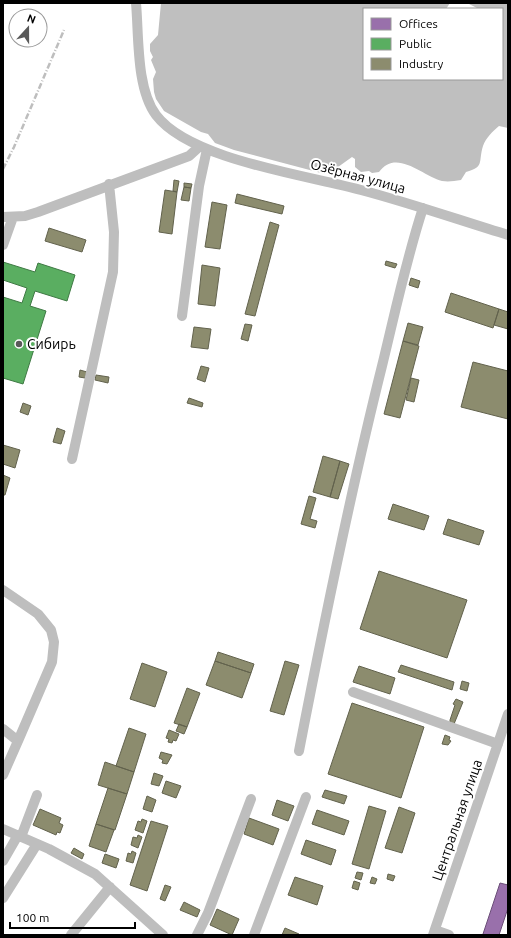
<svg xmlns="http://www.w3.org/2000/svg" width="511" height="938" viewBox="0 0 511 938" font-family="Ubuntu,sans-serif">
	<rect width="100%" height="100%" fill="#fff"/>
	<path fill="#bfbfbf" d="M161,3H450L446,9H364V79H502V9H479L467,3H508V128L499,126C492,132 486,138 483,146C478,162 485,167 466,172L461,180C454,181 449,182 442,181C423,176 396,148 379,172L372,173L369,171L361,172L355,167V159L352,157L338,167L321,173L234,150L215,143L208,134L201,132L164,111L156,99L154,92L153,79L156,72L151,60L153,57L150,51V44L158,35Z"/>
	<path fill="#9970ab" stroke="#6b4e78" d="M500,883L508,885V908L499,935H485L483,934Z"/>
	<path fill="#5aae61" stroke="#3f7a44" d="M3,262L35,272L38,263L75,275L67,301L35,291L30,306L46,311L23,384L3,378V297L22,303L27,288L3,280Z"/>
	<path fill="#8c8c6e" stroke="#62624d" d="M174,180L179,181L177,192L173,191Z
		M184,183L192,184L191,188L184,187Z
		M184,187L191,188L189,201L181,200Z
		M165,190L177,192L172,234L159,232Z
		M237,194L284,206L282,214L235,203Z
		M212,202L227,205L220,249L205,247Z
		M270,222L279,225L255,316L245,314Z
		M49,228L86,240L82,252L45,241Z
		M386,261L397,264L395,268L385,265Z
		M202,265L220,268L215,306L198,304Z
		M411,278L420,281L418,288L409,285Z
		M451,293L499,309L493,328L445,312Z
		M499,309L508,312V329L494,325Z
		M408,323L423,327L418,345L403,341Z
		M245,324L252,325L248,341L241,339Z
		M194,327L211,329L208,349L191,347Z
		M403,341L419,346L400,418L384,414Z
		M473,362L508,371V419L461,407Z
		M201,366L209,368L205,382L197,379Z
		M80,370L87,372L85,378L79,377Z
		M96,375L109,377L108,383L95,380Z
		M411,378L419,380L414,402L406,400Z
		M189,398L203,403L202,407L187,403Z
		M23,403L31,406L28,415L20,412Z
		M57,428L65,431L61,444L53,442Z
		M3,445L20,450L15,468L3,464Z
		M323,456L340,461L330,497L313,492Z
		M340,461L349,464L338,499L330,497Z
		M3,475L10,478L5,495H3Z
		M309,496L316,498L310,519L317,521L315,528L301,524Z
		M393,504L429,516L424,530L388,519Z
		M448,519L484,531L479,545L443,534Z
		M379,571L467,600L447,658L360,629Z
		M218,652L254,664L251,673L215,661Z
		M215,661L251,673L242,698L206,685Z
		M285,661L299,665L284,715L270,711Z
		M142,663L167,672L155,707L130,699Z
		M401,665L454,682L452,690L398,672Z
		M359,666L395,678L390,694L353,682Z
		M462,681L469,683L467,691L460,689Z
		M187,688L200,693L187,727L174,723Z
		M456,699L463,702L454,724L450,722V720L455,705L453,704Z
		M352,703L424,727L401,798L328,774Z
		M179,724L187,727L184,734L176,731Z
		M129,728L146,734L134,772L116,766Z
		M169,730L179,734L176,741L173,740L172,743L168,742L169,739L166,738Z
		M445,735L450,737L449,740L451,741L448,745L442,744Z
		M161,752L172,755L167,764L162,763L163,760L159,758Z
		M105,762L134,772L127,794L98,785Z
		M154,773L163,776L159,786L151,784Z
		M166,781L181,786L176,798L162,793Z
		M108,788L127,794L115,830L96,824Z
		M325,790L347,796L344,804L322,797Z
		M147,796L156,800L152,812L143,809Z
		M277,800L294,806L288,821L272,815Z
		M369,806L386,811L369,869L352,864Z
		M399,807L415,813L402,853L385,848Z
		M40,809L61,818L59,823L63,825L60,833L57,832L56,835L33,825Z
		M317,810L349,821L344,835L312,824Z
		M249,818L279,829L273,845L244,834Z
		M142,819L147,821L143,833L135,830L138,821L141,822Z
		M151,821L168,826L147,891L130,885Z
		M96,824L114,830L106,852L89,846Z
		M138,835L142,837L138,848L131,845L133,837L137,838Z
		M306,840L336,850L331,865L301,854Z
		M74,848L84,854L82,859L71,853Z
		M132,851L136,853L133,863L126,861L128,853L131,854Z
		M105,854L119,859L116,868L102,863Z
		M357,872L363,873L361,880L355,878Z
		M388,874L395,876L393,881L387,879Z
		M295,877L323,886L317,905L288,895Z
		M372,877L377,879L375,884L370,883Z
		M354,881L360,883L358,890L352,888Z
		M165,885L171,887L165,901L160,899Z
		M184,902L200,910L197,917L180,910Z
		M217,909L239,919L232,935L210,925Z
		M285,928L299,934V935H282Z"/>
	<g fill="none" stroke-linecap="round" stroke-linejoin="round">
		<path stroke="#bebebe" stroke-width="10" d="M136,3C139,36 136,88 156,115C190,160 307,175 361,190C410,203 459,220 508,235
			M3,217L25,216L38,212L189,156L200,146
			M3,245L13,217
			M182,316L199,186L207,149
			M72,459L113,272L114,232L109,184
			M3,590L38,614L51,630L54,642L52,662L18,741
			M353,692L498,744
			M3,729L18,741L3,775
			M299,751C324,622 350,494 382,366C395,313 406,260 423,208
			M3,829L49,849L95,874L163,935
			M21,837L37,795
			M3,861L18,835
			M3,898L37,844
			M435,930L449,935
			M71,935L110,887
			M197,935L208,913L251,799
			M254,935L306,797
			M433,935L508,714"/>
		<path stroke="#bebebe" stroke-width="2.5" stroke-dasharray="6 2 1 2" stroke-linecap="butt" d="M3,169L14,147L64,30"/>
	</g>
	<circle fill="#595959" stroke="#fff" stroke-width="1.5" cx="19" cy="344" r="4"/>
	<g text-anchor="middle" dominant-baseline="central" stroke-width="4" stroke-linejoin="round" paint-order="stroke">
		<g font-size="14" fill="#000" stroke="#fff">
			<text transform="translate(358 176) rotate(15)">Озёрная улица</text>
			<text transform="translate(457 820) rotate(-71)">Центральная улица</text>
		</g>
		<g font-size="14" fill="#000" stroke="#fff" text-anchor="start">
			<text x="27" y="344">Сибирь</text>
		</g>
	</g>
	<rect width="511" height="938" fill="none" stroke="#000000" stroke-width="8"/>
	<rect x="363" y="8" width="140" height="72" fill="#ffffff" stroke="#999999"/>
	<rect x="371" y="18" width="20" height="12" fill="#9970ab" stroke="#999999"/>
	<text x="399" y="28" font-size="12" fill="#000000">Offices</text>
	<rect x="371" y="38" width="20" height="12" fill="#5aae61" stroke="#999999"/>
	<text x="399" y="48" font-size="12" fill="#000000">Public</text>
	<rect x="371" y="58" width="20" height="12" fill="#8c8c6e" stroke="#999999"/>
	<text x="399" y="68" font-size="12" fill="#000000">Industry</text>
	<g transform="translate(28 28) rotate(21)"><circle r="19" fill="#ffffff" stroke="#999999"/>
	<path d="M0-3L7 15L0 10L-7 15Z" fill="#595959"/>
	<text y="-6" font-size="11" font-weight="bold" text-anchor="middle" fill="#000000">N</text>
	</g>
	<path d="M10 922v6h125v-6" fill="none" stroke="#000000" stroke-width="2"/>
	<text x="16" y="922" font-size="12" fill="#000000" stroke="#ffffff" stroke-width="3" paint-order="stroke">100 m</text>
</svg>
